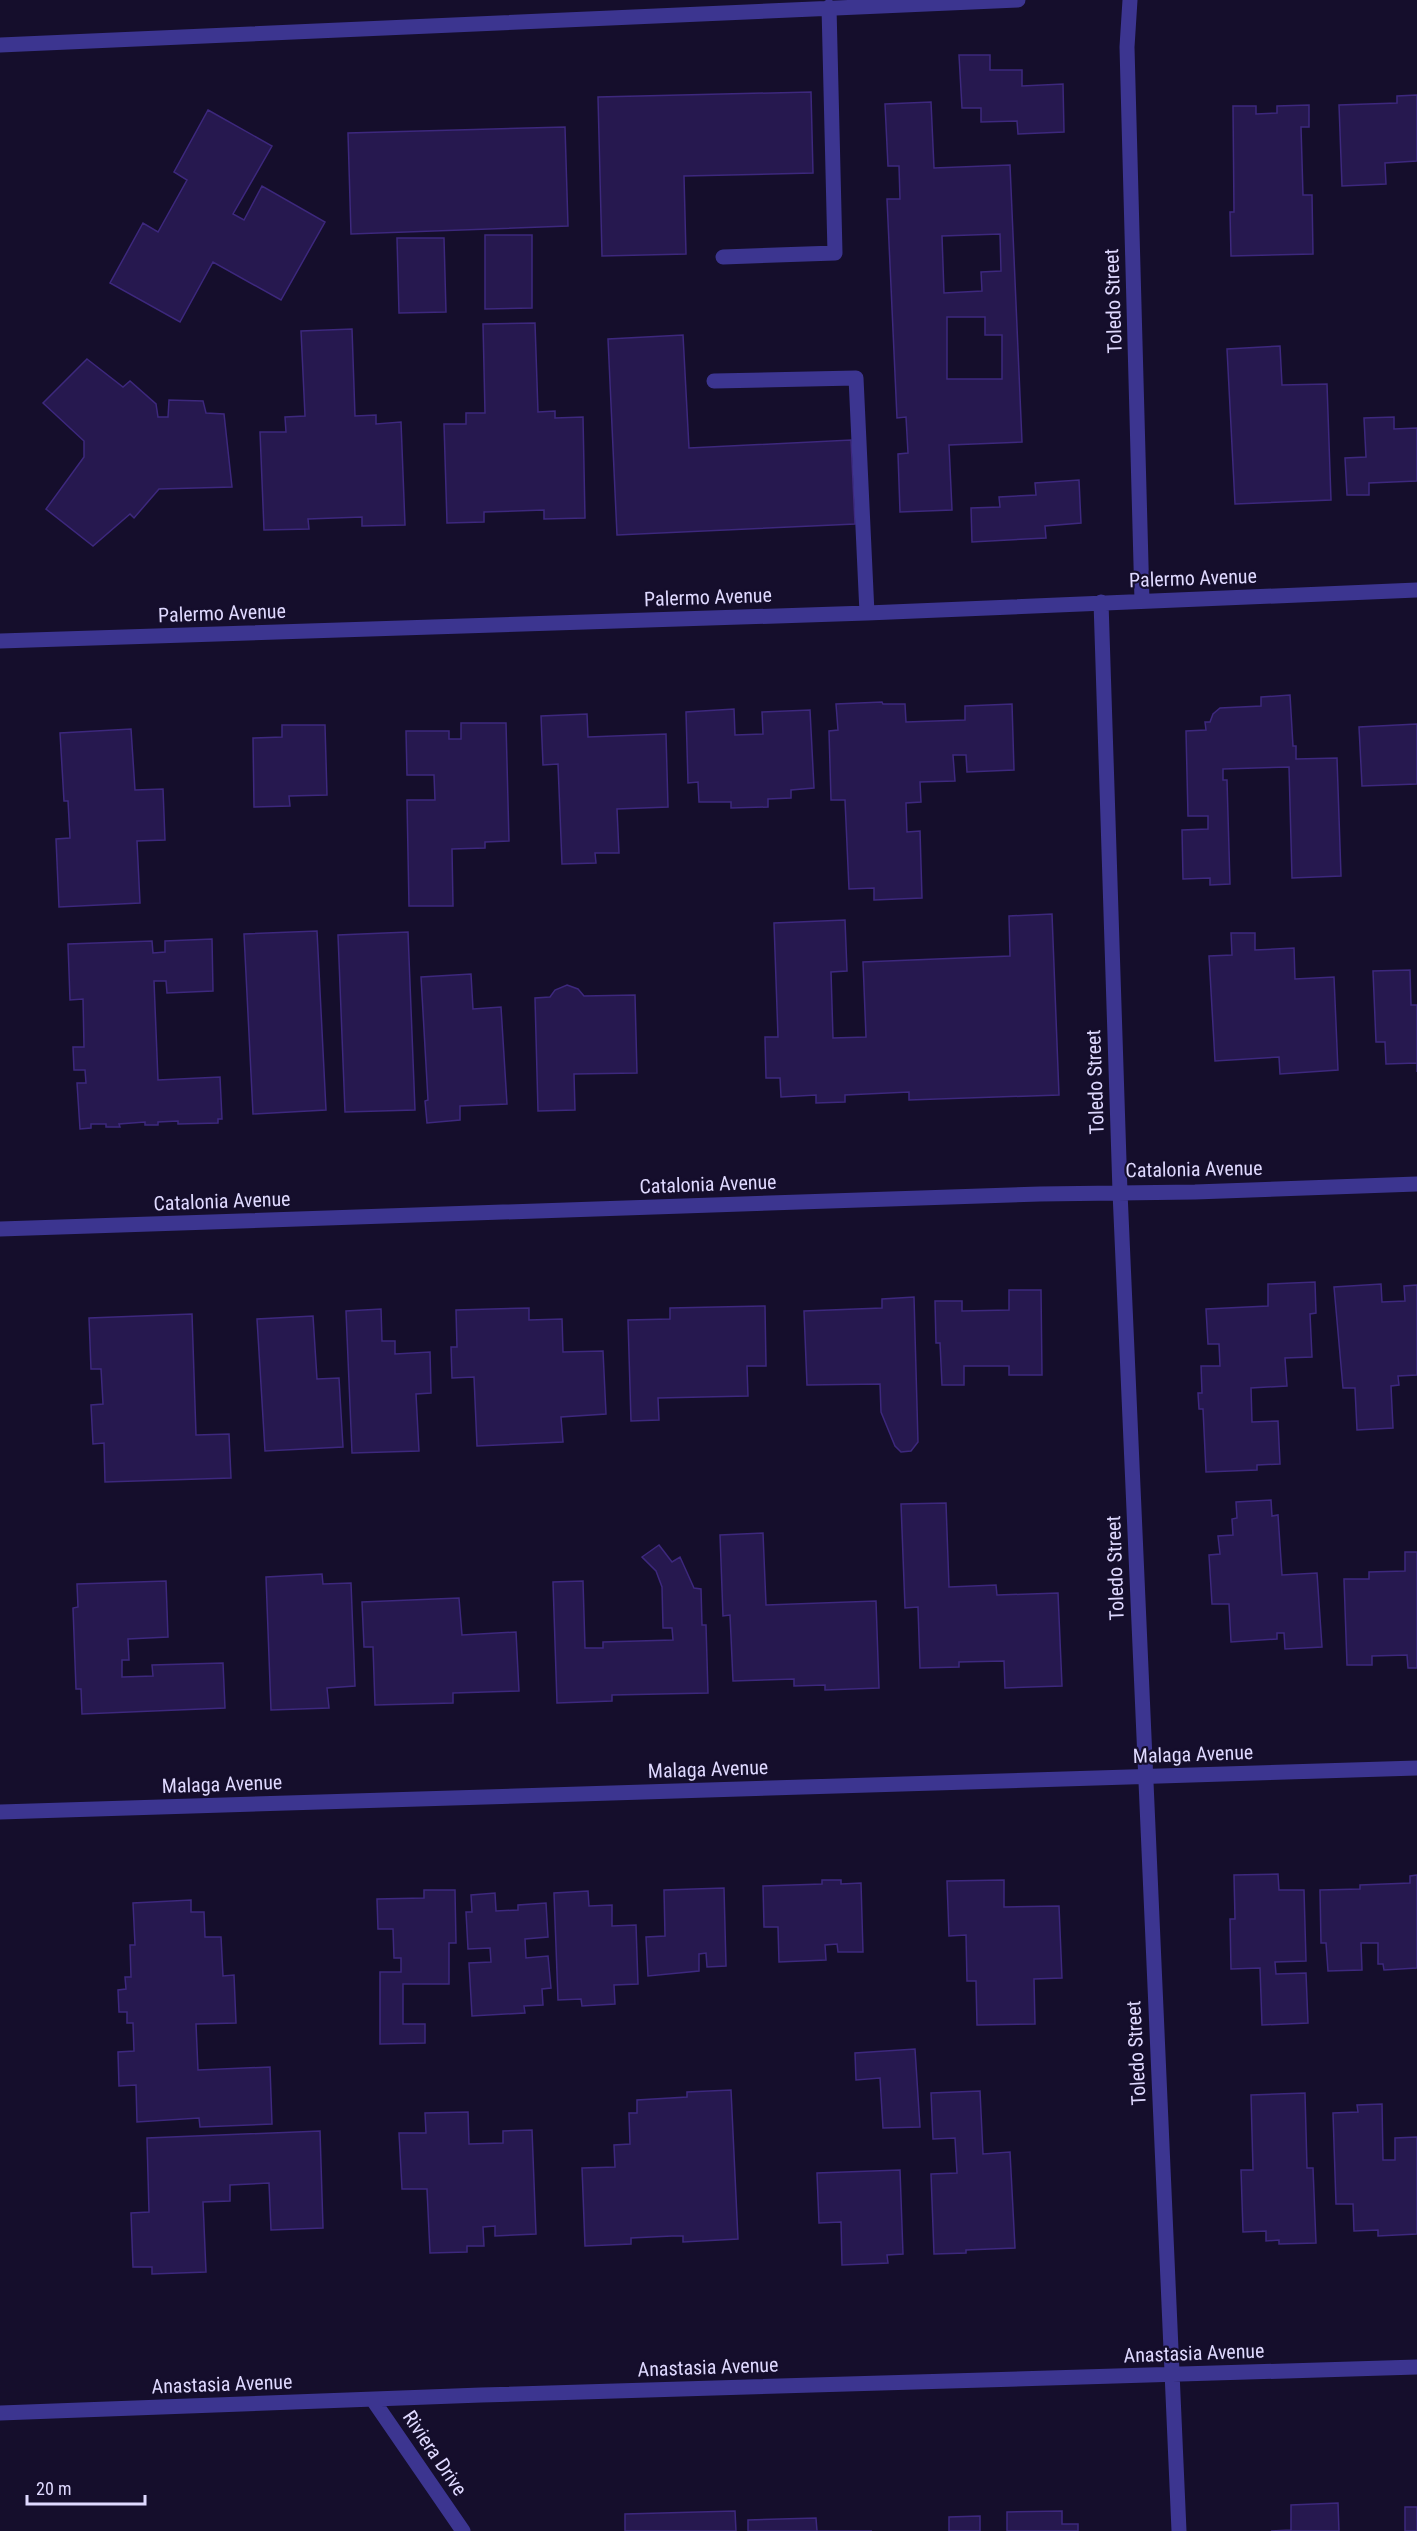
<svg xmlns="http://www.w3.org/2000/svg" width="1417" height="2531" viewBox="0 0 1417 2531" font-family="'Roboto Condensed',sans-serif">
	<rect width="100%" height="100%" fill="#150e2c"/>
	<path fill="#26184f" stroke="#3d287d" stroke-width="1.5" fill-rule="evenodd" d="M959,55H990V70H1022V86L1063,84L1064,132L1018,134L1017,121L981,122V108H962Z
		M811,92L813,173L684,176L686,254L602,256L598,97Z
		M1417,95V161L1385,163L1386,184L1342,186L1339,105L1397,103V96Z
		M931,102L934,168L1010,165L1022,442L949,445L952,510L900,512L898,454L908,453L906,417L897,418L887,199H900L899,166H888L885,104ZM1000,234L1001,271L981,272L982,291L944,293L942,236ZM947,317H985V335H1002V379H947Z
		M1309,105V127H1301L1303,195H1312L1313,254L1231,256L1230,212H1234L1233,106H1256V114L1277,113V106Z
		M208,110L272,146L233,214L244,220L262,186L325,222L281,300L213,262L180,322L110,283L143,223L158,232L187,180L174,172Z
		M565,127L568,226L351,234L348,133Z
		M485,235H532V308L485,309Z
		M397,238H444L446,312L399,313Z
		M535,323L538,412L555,411V418L583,417L585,518L544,519V510L484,512V522L447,523L444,424H466V413H485L483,324Z
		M352,329L355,416L376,415V424L401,422L405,525L362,526V517L308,519L309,529L264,530L260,432H286L285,417L305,416L301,331Z
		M683,335L689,448L851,440L855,524L617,535L608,339Z
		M1280,346L1282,385L1327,384L1331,500L1235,504L1227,349Z
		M87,359L123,387L130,381L156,404L158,417H168L169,400L203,401L206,413L224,414L232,487L159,489L134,518L130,514L93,546L46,509L84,457V441L43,403Z
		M1394,417V429L1417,428V481L1369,483V495H1347L1345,458L1366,457L1364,418Z
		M1079,480L1081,523L1045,526L1046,538L972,542L971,508L1000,507L999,497L1036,495L1035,483Z
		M1290,695L1293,746H1296V759L1337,758L1341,876L1292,878L1289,767L1223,769V780H1227L1230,884L1210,885V878L1183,879L1182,830L1208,829V816H1188L1186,731L1206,730L1205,722H1210L1213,714L1220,708L1261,706V697Z
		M882,702L883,704H905L906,722L965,720V706L1012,704L1014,770L967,772L966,755H953L955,781L920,782L921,802L906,803L907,832L920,831L922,898L874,900V888L849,889L845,800H831L829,731L838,730L836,704Z
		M734,709L735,735L763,734L762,712L810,710L814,788L791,790V798L768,799V807L731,808V802H699L698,782L688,783L686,712Z
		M587,714L588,737L666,734L668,807L617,809L619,853H595L596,863L562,864L558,764L543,765L541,716Z
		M461,723H506L509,841L485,842V848L452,849L453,906H409L407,800H435L434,775H407L406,731H449V739H461Z
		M1417,724V784L1362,786L1359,727Z
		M282,725H325L327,795L289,796L290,806L254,807L253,738L282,737Z
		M131,729L135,790L163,789L165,840L137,841L140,903L59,907L56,839L70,838L68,801H64L60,733Z
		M1052,914L1059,1095L909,1100V1092L845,1095V1102L816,1103V1095L781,1097L780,1078H766L765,1037H778L774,923L845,920L847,971L831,972L833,1038L866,1037L863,962L1010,956L1009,916Z
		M317,931L326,1110L253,1114L244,934Z
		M408,932L415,1110L345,1112L338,935Z
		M1231,933H1255V950L1294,948L1295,979L1334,977L1338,1070L1280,1074L1279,1057L1215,1061L1209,956L1232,955Z
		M212,939L213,991L167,993L166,981H154L158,1080L220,1077L222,1119H218V1123L178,1124V1121L158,1122V1125H145V1122L119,1124L120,1127H106V1124H91V1128L80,1129L77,1083H86L85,1070H74L73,1047H84L83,999L70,1000L68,944L152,941L153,953L165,952V941Z
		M1410,970L1411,1005H1417V1072V1063L1386,1064L1385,1042H1376L1373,971Z
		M471,974L473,1009L501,1007L507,1104L460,1106V1120L427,1123L425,1101L428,1100L421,977Z
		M567,985L578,989L584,996L635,995L637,1073L574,1074L575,1110L538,1111L535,998L550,997L555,990Z
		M1315,1282L1316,1313L1310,1314L1312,1357L1285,1358L1287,1386L1251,1388L1252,1422L1278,1421L1280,1464L1257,1465V1470L1206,1472L1203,1409H1199L1198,1393H1202L1201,1366H1220L1219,1344H1208L1206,1309L1268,1306V1284Z
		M1381,1284L1382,1302L1405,1301L1404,1286L1417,1285V1375L1398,1376L1399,1385L1391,1386L1393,1428L1357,1430L1355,1388H1343L1334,1287Z
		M1009,1290H1041L1042,1375H1009V1366H964V1385H942L940,1343H936L935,1301H962V1311L1009,1310Z
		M914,1297L918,1442L911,1451L901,1452L895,1446L881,1412L880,1384L807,1385L804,1311L882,1308V1299Z
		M765,1306L766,1366H747L748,1396L658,1398L659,1420L631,1421L628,1320L670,1319V1308Z
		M529,1308V1320L562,1319L563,1352L603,1351L606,1414L561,1417L563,1442L477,1446L474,1377L452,1378L451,1347H457L456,1310Z
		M381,1309L382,1341H395V1354L430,1352L431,1393L416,1394L419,1451L352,1453L346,1311Z
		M192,1314L196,1435L229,1434L231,1478L105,1482L104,1443L93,1444L91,1405L103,1404L101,1369H91L89,1318Z
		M313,1316L317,1379L339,1378L343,1447L265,1451L257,1319Z
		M1271,1500L1272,1516L1278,1515L1282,1575L1317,1573L1322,1647L1285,1649L1284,1633H1277V1639L1231,1642L1229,1604H1212L1209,1555L1220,1554L1218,1536L1233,1535L1232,1519L1237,1518L1236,1502Z
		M946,1503L949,1587L996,1585L997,1595L1058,1593L1062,1686L1005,1688L1004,1661L959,1662V1667L920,1668L918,1607L905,1608L901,1504Z
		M763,1533L766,1605L876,1601L879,1688L825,1690V1685L794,1686V1679L733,1681L730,1615L723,1616L720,1535Z
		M659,1545L672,1562L680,1557L694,1588L701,1589L702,1625H706L708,1693L612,1695V1701L557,1703L553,1582L583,1581L585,1648H603V1642L673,1640L672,1628H663L662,1587L656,1571L642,1557Z
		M1405,1552H1417V1668H1408L1407,1655L1372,1656V1665H1347L1344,1579H1369V1572L1405,1571Z
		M322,1574L323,1584L351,1583L355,1686L327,1688L329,1708L271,1710L266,1577Z
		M166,1581L168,1637L128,1639L129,1660H122V1677L153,1676L152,1665L223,1663L225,1708L82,1714L81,1689H76L73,1608L78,1607L77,1584Z
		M459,1598L462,1635L516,1632L519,1691L453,1693V1703L375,1705L373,1647H364L362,1602Z
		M1278,1874L1279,1890H1304L1306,1961L1275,1962L1276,1974L1306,1973L1308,2023L1262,2025L1260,1968L1231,1969L1230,1919H1235L1234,1875Z
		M1417,1875V1968L1384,1970L1383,1964H1378V1943H1361L1362,1970L1328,1971L1326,1943H1321L1320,1890L1360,1889V1885L1410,1883V1876Z
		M822,1880H841V1884L861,1883L863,1952H838L837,1944L825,1945L826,1960L779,1962L778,1927H764L763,1886L822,1884Z
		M1004,1880V1907L1059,1906L1062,1978L1034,1979L1035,2024L977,2025L976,1981H967L966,1935L949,1936L947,1881Z
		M724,1888L726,1966L707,1967L706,1953L699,1954V1971L648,1976L646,1937L665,1936L664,1890Z
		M424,1890H455L456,1943H449V1984H403V2024H425V2043L380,2044V1972H401V1958H394L393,1929H378L377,1899L424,1898Z
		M588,1891L589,1906L612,1905V1926L636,1925L638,1984L614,1985L615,2004L582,2006L581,1999L558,2000L554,1893Z
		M495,1893L496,1911L518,1910V1905L546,1903L548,1937L525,1939L526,1958L548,1956L551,1988L542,1989L543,2005L524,2006L525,2013L472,2016L469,1963L491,1962L490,1948L468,1949L466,1912H472L471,1895Z
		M191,1900V1912H204L205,1937H221L223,1976L234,1975L236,2023L196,2024L198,2070L270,2067L272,2124L200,2127L199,2118L137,2122L136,2085L119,2086L118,2052L134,2051L133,2023H127V2012H119L118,1990L126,1989L125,1977H131L130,1945H135L133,1903Z
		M915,2049L920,2127L883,2128L880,2078L856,2080L855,2053Z
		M731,2090L738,2239L683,2242V2236H672L631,2238V2244L585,2246L582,2168L615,2167L614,2145L630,2144L629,2113H637V2100L687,2097V2092Z
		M980,2091L983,2154L1010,2152L1015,2248L966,2250V2253L934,2254L931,2174L957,2173L955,2138L933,2139L931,2093Z
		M1305,2093L1307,2168H1313L1316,2243L1279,2244V2240L1266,2241V2231L1243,2232L1241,2170H1253L1251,2095Z
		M1382,2104L1383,2160H1395V2138L1417,2137V2234L1378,2236V2230L1354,2231L1353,2204H1336L1333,2113L1358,2112L1357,2105Z
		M468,2112L469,2144L503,2143V2131L532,2130L536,2234L495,2236V2226L483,2227L484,2246H467V2252L430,2253L427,2189H402L399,2133H426L425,2113Z
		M320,2131L323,2228L271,2230L269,2183L230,2185V2201L203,2202L206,2272L152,2274V2267H133L131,2213L149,2212L147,2138Z
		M900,2170L903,2254L887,2255L888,2263L842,2265L841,2222L819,2223L817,2173Z
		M1338,2503L1339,2531H1271L1291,2530V2505Z
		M1405,2507H1417V2531H1405Z
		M735,2511L736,2531H625V2514Z
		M1062,2511V2524H1078V2531H1007V2512Z
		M980,2516V2531H949V2517Z
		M816,2518L817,2531H872H748V2520Z"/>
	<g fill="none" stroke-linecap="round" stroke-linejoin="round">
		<path stroke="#3c3590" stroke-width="15" d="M1130,0L1127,47L1142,601
			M0,45L1018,0
			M723,257L835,253L829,7
			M714,381L856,378L867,613
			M1101,602L1120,1192L1179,2531
			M0,641L867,613L1417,590
			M0,1229L1040,1194L1195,1192L1417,1184
			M0,1812L1417,1768
			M373,2400L463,2531
			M0,2413L481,2395L1417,2367"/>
	</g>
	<g text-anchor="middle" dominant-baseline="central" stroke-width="4.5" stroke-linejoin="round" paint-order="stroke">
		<g font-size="20" fill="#dfd9ff" stroke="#150e2c">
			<text transform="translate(1113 301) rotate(-92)">Toledo Street</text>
			<text transform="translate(1193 578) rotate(-2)">Palermo Avenue</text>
			<text transform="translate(708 597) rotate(-2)">Palermo Avenue</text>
			<text transform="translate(222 613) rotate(-2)">Palermo Avenue</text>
			<text transform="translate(1095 1082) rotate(-92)">Toledo Street</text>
			<text transform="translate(1194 1169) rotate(-1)">Catalonia Avenue</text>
			<text transform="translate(708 1184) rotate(-2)">Catalonia Avenue</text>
			<text transform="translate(222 1201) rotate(-2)">Catalonia Avenue</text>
			<text transform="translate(1115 1568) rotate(-92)">Toledo Street</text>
			<text transform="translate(1193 1754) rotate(-2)">Malaga Avenue</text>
			<text transform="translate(708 1769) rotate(-2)">Malaga Avenue</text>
			<text transform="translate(222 1784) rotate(-2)">Malaga Avenue</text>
			<text transform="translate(1136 2053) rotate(-93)">Toledo Street</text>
			<text transform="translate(1194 2353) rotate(-2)">Anastasia Avenue</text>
			<text transform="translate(708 2367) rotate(-2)">Anastasia Avenue</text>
			<text transform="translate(222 2384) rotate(-2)">Anastasia Avenue</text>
			<text transform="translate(435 2453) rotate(56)">Riviera Drive</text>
		</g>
	</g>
	<path d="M27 2495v9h118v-9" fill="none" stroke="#dfd9ff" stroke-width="3"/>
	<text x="36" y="2495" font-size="18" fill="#dfd9ff" stroke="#150e2c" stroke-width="4.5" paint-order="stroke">20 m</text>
</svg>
